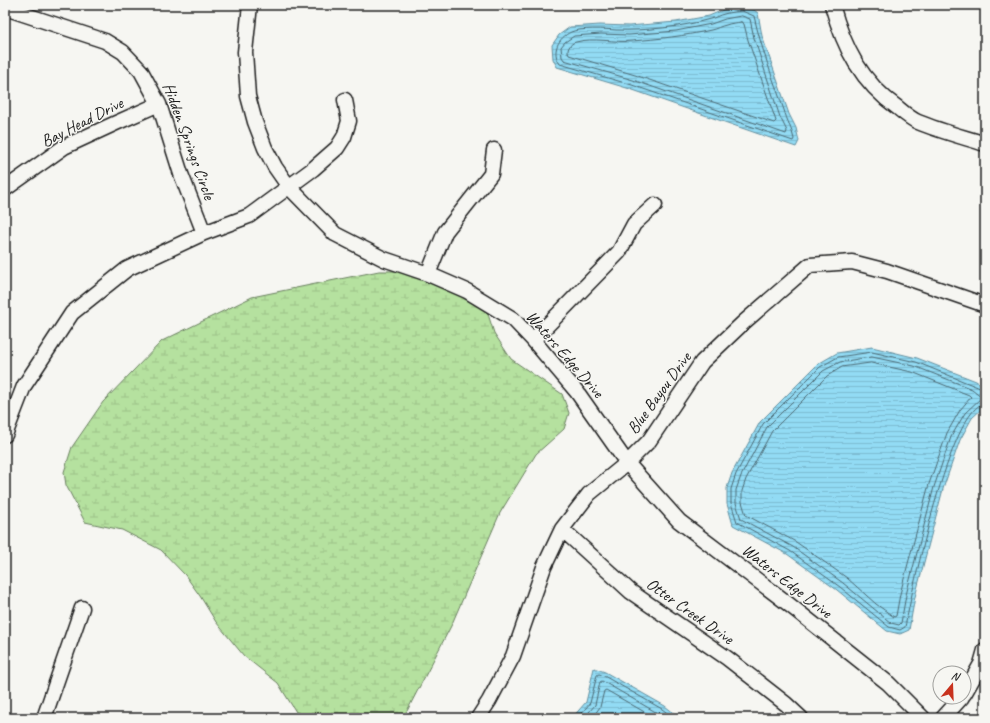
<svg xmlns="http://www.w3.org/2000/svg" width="990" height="723" viewBox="0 0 990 723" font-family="Caveat,sans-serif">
	<defs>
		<pattern id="wetland-marsh" width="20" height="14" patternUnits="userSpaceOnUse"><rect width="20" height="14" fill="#b5e19f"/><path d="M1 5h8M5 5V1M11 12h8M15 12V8" fill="none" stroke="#9bc088"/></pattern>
		<pattern id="water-rules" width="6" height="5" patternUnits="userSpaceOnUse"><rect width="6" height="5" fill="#92dbf4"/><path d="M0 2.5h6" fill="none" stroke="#7dbbd1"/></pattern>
	</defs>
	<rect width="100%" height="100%" fill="#f6f6f2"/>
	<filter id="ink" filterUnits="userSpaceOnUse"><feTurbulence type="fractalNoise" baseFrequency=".025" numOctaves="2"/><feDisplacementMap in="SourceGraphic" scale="8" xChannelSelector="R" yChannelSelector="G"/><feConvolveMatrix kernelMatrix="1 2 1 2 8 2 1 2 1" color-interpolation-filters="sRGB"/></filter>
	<g filter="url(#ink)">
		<path fill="url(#wetland-marsh)" stroke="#687e5e" d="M379,271H398L425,281L464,297L487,311L494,333L511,359L562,394L569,413L564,429L536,454L500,513L451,626L407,711L401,718H304L296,712L278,683L244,656L216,622L200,596L185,575L161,550L122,530L85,522L66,485L64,472L72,447L103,402L162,341L252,297Z"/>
		<path fill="url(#water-rules)" stroke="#638f9e" d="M743,7L754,10L758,13L762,36L789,114L796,128L799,141L796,147L630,89L557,67L553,59L552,45L559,35L570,27L600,25L629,26L676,22L709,16L723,10Z
			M872,347L917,358L976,381L985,387V406L972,418L960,440L943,489L915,597L909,630L900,634L887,631L837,590L787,554L733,525L727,504V488L732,473L760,422L818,364L837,353Z
			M594,668L605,672L665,706L680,718H572L586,702Z"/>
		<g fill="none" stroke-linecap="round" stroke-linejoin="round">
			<path stroke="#4b6872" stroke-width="1" d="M742,11L754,16C761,48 773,79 784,110C787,121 792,129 794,139L793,141L632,85L560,64C551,52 558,38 571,32C579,28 606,29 616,30C644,31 683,27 710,19C715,18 719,15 724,14C730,12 736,12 742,11Z
				M742,16L750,19L754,38L780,117L787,131L786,134L633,80L564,60L562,57L561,47L565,42L574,36L601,34L629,35L676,31L711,24L725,19Z
				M741,22L744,24L748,40L776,121L774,123L635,75L569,55C566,50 570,43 576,42C593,37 615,43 632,41C658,39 685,36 711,30C716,29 721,26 726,25C731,23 736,23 741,22Z
				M872,357L914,366L972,389L982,397L965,413L951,437L934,487L906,595L901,623L899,625L891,623L843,583L793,547L741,519L736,503V490L741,476L767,427L823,371L840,362Z
				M871,363L912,372L969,395L971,397L960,410L947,433L929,484L900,594L896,616L894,617L876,604L847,578L796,542L746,515L742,502V491L746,479L772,431L827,376L842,367Z
				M985,390L916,362L872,352L838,357L820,367L763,424L736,474L731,489V503L737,522L790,551L840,587L889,627L900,630L905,627C912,593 950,407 985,403
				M578,718L590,703L597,675L599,674L604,676L662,709L674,718
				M584,718L595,705L600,682L602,681L666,718
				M592,718L600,707L604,691L606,690L655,718"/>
			<defs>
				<path id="minor" d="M250,5L245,52L248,96L255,122L265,148L275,167L289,187L335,234L384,259L428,274L467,291L513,319L533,340L577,392L627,463L679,521L782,599L888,683L923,718
					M832,5C844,48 861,82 898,108C904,113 911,119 918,122C940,131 963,137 985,144
					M5,8L105,41L123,52L141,71L159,104L181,174L204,233
					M5,189L64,147L116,123L159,104
					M428,274L445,232L491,174L494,150
					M533,340L619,252L634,224L655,205
					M5,435L24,386L72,313L127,269L204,233L249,216L313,169L337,148L344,137L349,121L345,100
					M562,529L631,592L727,658L786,704L801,718
					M964,694L981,664L985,650
					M44,718L82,608
					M478,718L489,701L513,656L544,567L562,529L589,494L627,463L649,441L702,362L743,323L810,265L852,262L887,271L985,305
					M943,718L962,697"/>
			</defs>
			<use href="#minor" stroke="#1c1c1c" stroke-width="17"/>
			<use href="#minor" stroke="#f6f6f2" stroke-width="14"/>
		</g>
	</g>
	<g text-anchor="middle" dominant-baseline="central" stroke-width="3" stroke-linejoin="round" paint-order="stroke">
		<g font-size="17" fill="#1c1c1c" stroke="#f6f6f2">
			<text transform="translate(82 122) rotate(-27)">Bay Head Drive</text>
			<text transform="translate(189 141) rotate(70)">Hidden Springs Circle</text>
			<text transform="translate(565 354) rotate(49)">Waters Edge Drive</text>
			<text transform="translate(659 393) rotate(-54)">Blue Bayou Drive</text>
			<text transform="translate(787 581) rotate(38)">Waters Edge Drive</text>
			<text transform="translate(690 611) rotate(35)">Otter Creek Drive</text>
		</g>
	</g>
	<rect width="990" height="723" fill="none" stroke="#f6f6f2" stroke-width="20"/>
	<rect x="10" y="10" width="970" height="703" fill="none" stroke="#1c1c1c" stroke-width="1.5" filter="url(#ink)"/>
	<g transform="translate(952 685) rotate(19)"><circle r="19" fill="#f6f6f2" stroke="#9f9f9c"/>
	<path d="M0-3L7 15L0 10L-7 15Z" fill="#c8321e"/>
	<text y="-6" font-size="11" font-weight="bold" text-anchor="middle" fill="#1c1c1c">N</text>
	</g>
</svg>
